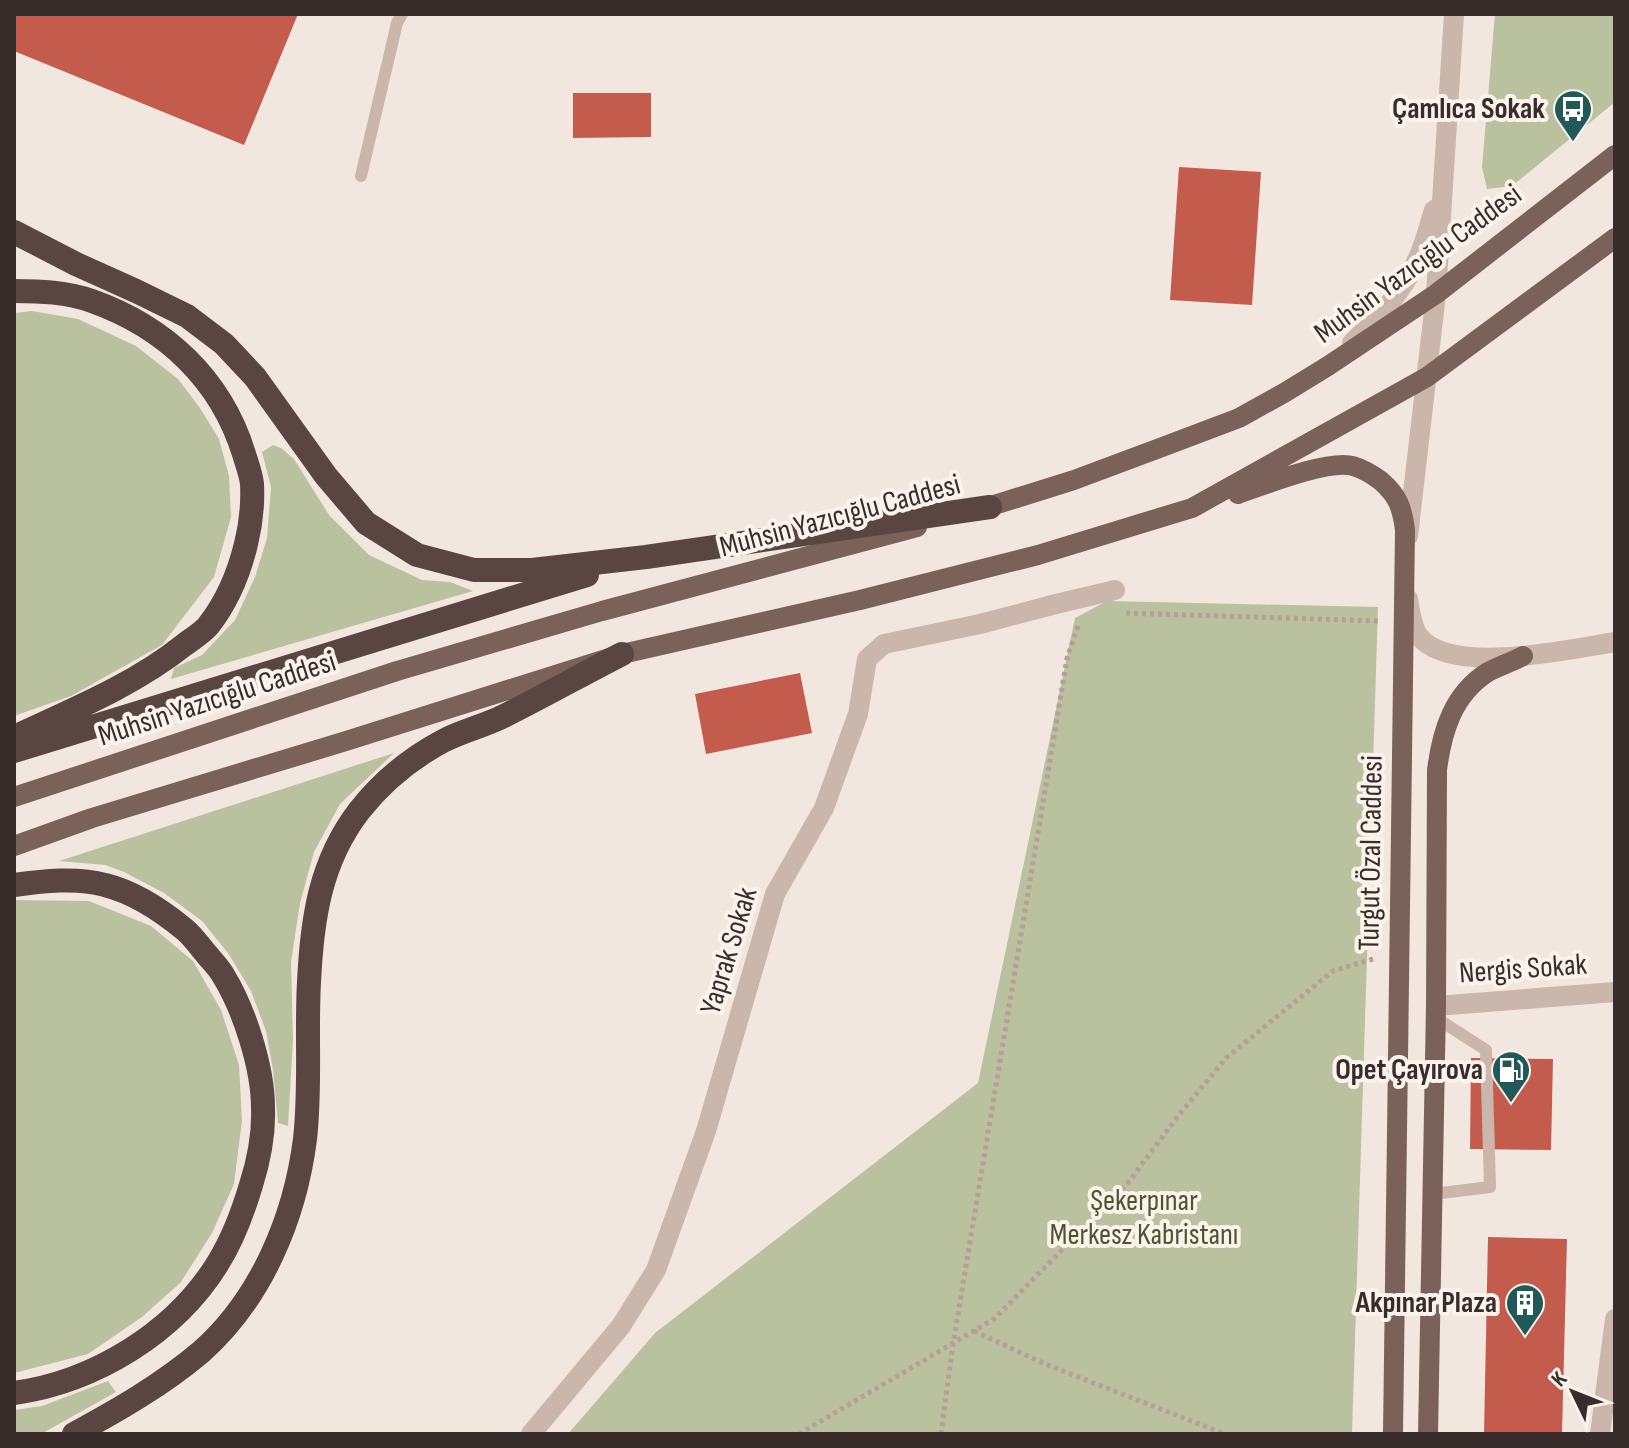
<svg xmlns="http://www.w3.org/2000/svg" width="1629" height="1448" viewBox="0 0 1629 1448" font-family="'Sofia Sans Condensed',sans-serif">
	<rect width="100%" height="100%" fill="#f2e7df"/>
	<path fill="#b9c19f" d="M1495,14H1615V102L1512,186L1487,189L1482,167Z
		M32,311L78,319L136,346L178,379L200,408L219,439L229,476L231,517L214,577L162,645L71,696L14,716V313Z
		M273,445L281,448L294,459L329,515L369,555L422,580L450,582L473,591L171,679L174,668L202,655L235,620L255,577L267,538L271,487L262,452Z
		M1107,601L1378,607L1352,1434H568L655,1333L978,1083L1075,618Z
		M394,753L340,804L314,852L300,903L291,962L293,1039L288,1126L278,1123L273,1070L266,1031L251,991L228,953L202,921L164,893L124,872L105,865L59,861Z
		M14,900L89,901L151,926L193,961L221,1010L239,1065L242,1121L234,1184L212,1233L181,1282L142,1317L88,1354L14,1373Z
		M108,1381L116,1392L41,1434H14V1410L42,1406Z"/>
	<path fill="#c35c4c" d="M14,14H298L244,145L14,51Z
		M573,93H651V137L573,138Z
		M1179,167L1261,172L1252,305L1170,300Z
		M800,673L812,733L706,754L695,694Z
		M1471,1058L1553,1059L1551,1150L1470,1149Z
		M1488,1237L1567,1239L1562,1434H1484Z"/>
	<g fill="none" stroke-linecap="round" stroke-linejoin="round">
		<path stroke="#b6a095" stroke-width="5" stroke-dasharray="4 4" stroke-linecap="butt" d="M1126,613L1380,621
			M974,1331L1045,1364L1225,1434
			M799,1434L994,1319L1128,1183L1178,1116L1226,1058L1333,971L1376,958
			M941,1434L953,1344L1067,658L1079,623"/>
		<path stroke="#cbb6ab" stroke-width="12" d="M361,176L397,23L402,14
			M1433,1194L1490,1187L1486,1050L1436,1018"/>
		<path stroke="#cbb6ab" stroke-width="20" d="M1436,1006L1615,992
			M531,1434L621,1326L656,1270L706,1131L775,894L824,808L858,714L867,659L884,644L980,624L1056,604L1115,590
			M1600,1434L1615,1319"/>
		<path stroke="#cbb6ab" stroke-width="20" d="M1352,343C1378,318 1403,292 1418,258C1425,243 1429,226 1434,210
			M1408,536L1436,294L1454,14
			M1408,599C1410,611 1411,624 1418,635C1448,677 1570,649 1615,642"/>
		<path stroke="#7a625b" stroke-width="20" d="M1238,494C1264,485 1329,459 1353,466C1363,469 1373,475 1381,481C1398,496 1402,507 1405,530L1393,1434
			M975,511L1074,480L1165,446L1239,418L1284,393L1328,366L1436,294L1615,155
			M14,797L397,671L602,611L917,527
			M14,846L92,818L346,741L622,654L860,600L1038,555L1192,508L1427,377L1615,238
			M1428,1434L1436,1006L1437,770C1442,731 1453,694 1488,672C1499,666 1512,662 1523,656"/>
		<path stroke="#594641" stroke-width="24" d="M14,232L76,264L136,291L187,316L224,344L255,377L326,476L366,523L417,555L474,570H532L646,557L990,507
			M14,291C40,291 67,292 92,301C165,327 221,379 244,454C247,464 251,474 252,484C253,504 251,524 246,544C239,573 227,602 208,626C202,633 192,639 184,645C134,685 72,710 14,737
			M14,751L587,575
			M14,885C43,881 76,877 105,885C133,892 161,910 184,929C193,936 200,947 208,956C213,962 219,968 223,975C244,1009 263,1067 263,1108C264,1134 259,1160 251,1185C243,1212 233,1239 218,1263C175,1333 94,1382 14,1393
			M74,1434C118,1410 162,1385 201,1352C261,1299 295,1218 305,1139C311,1087 306,1034 309,982C312,919 320,862 359,811C381,783 411,758 443,741C462,731 484,726 504,716C544,696 583,674 622,654"/>
	</g>
	<defs>
		<symbol id="bus-pin" viewBox="-11 -11 22 30"><path d="M0 17L-7.5 6A9.5 9.5 0 1 1 7.5 6Z" fill="#205957" stroke="#faf2eb"/><path d="M-5-6H5V4H4V6H2V4H-2V6H-4V4H-5ZM-3.5-4V0h7V-4ZM-3.5 1.2v1.5H-2V1.2ZM2 1.2v1.5H3.5V1.2Z" fill="#fff"/></symbol>
		<symbol id="fuel-pin" viewBox="-11 -11 22 30"><path d="M0 17L-7.5 6A9.5 9.5 0 1 1 7.5 6Z" fill="#205957" stroke="#faf2eb"/><path d="M-5.5-6h7V0h2V4h1.3V-2.5L3-4.5l.8-.8L6-3V5H2.5V1h-1V6h-7ZM-4.2-4.7v3.2H.2V-4.7Z" fill="#fff"/></symbol>
		<symbol id="building-pin" viewBox="-11 -11 22 30"><path d="M0 17L-7.5 6A9.5 9.5 0 1 1 7.5 6Z" fill="#205957" stroke="#faf2eb"/><path d="M-4-6H4V6H1V3H-1V6H-4ZM-2.5-4.3h1.7v1.8h-1.7ZM.8-4.3h1.7v1.8H.8ZM-2.5-1h1.7V.8h-1.7ZM.8-1h1.7V.8H.8Z" fill="#fff"/></symbol>
	</defs>
	<g fill-rule="evenodd">
		<use href="#bus-pin" x="1551" y="87" width="44" height="60"/>
		<use href="#fuel-pin" x="1489" y="1048" width="44" height="60"/>
		<use href="#building-pin" x="1503" y="1281" width="44" height="60"/>
	</g>
	<g text-anchor="middle" dominant-baseline="central" stroke-width="8" stroke-linejoin="round" paint-order="stroke">
		<g font-size="30" font-weight="bold" fill="#382d2a" stroke="#faf2eb" text-anchor="end">
			<text x="1545" y="109">Çamlıca Sokak</text>
			<text x="1483" y="1070">Opet Çayırova</text>
			<text x="1497" y="1303">Akpınar Plaza</text>
		</g>
		<g font-size="30" fill="#382d2a" stroke="#faf2eb">
			<text transform="translate(1418 264) rotate(-36)">Muhsin Yazıcığlu Caddesi</text>
			<text transform="translate(840 516) rotate(-15)">Muhsin Yazıcığlu Caddesi</text>
			<text transform="translate(217 699) rotate(-18)">Muhsin Yazıcığlu Caddesi</text>
			<text transform="translate(1371 853) rotate(-89)">Turgut Özal Caddesi</text>
			<text transform="translate(729 951) rotate(-73)">Yaprak Sokak</text>
			<text transform="translate(1523 969) rotate(-4)">Nergis Sokak</text>
		</g>
		<g font-size="30" fill="#4c562e" stroke="#faf2eb">
			<text x="1144" y="1201">Şekerpınar<tspan x="1144" dy="34">Merkesz Kabristanı</tspan></text>
		</g>
	</g>
	<rect width="1629" height="1448" fill="none" stroke="#382d2a" stroke-width="32"/>
	<g transform="translate(1573 1392) rotate(313)" stroke="#faf2eb" stroke-width="6" paint-order="stroke">
	<path d="M0-6L14 30L0 20L-14 30Z" fill="#382d2a"/>
	<text y="-12" font-size="22" font-weight="bold" text-anchor="middle" fill="#382d2a">K</text>
	</g>
</svg>
